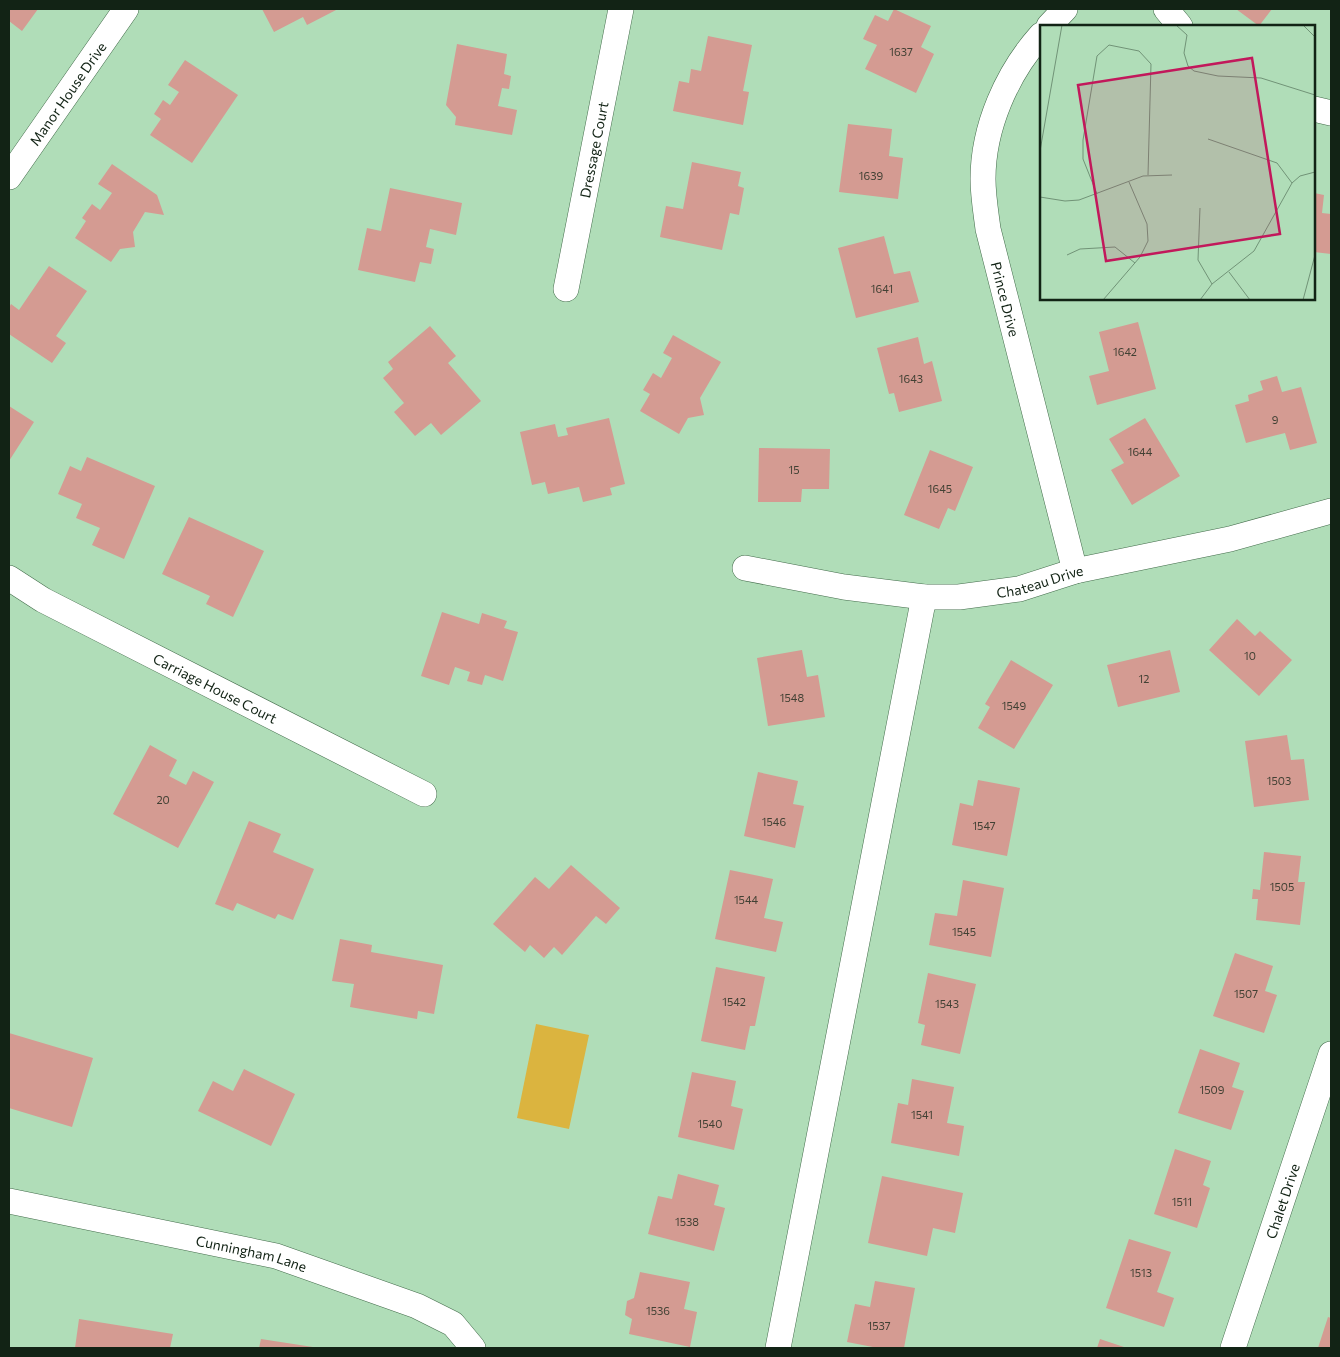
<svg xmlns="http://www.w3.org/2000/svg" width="1340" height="1357" viewBox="0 0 1340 1357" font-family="Commissioner,sans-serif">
	<rect width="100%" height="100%" fill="#b0ddb8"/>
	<path fill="#dbb43f" d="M536,1024L589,1035L569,1129L517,1118Z"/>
	<path fill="#d49b92" d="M9,9H38L22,31L9,21Z
		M262,9H338L307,25L303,17L274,32Z
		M894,9L931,26L921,47L934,54L916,93L865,69L877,45L863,39L875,15L888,21Z
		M1236,9H1272L1259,26Z
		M708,36L752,45L743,91L749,92L743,125L673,111L679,81L689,83L691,69L701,71Z
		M457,44L507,54L504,74L511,76L509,89L502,88L498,106L517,110L512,135L455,125L456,117L446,105Z
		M185,60L238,95L192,163L150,135L161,119L154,114L163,100L170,105L179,92L168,85Z
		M848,124L892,129L889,156L903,158L898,199L839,192Z
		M692,162L741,172L738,186L744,188L739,215L730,213L722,250L660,237L666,206L683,209Z
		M112,164L157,195L164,215L145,212L133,232L135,247L120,249L111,262L75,238L86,221L82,218L92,204L100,210L112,193L98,184Z
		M390,188L462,203L456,235L430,229L426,247L434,249L431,264L420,262L415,282L358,270L367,228L381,231Z
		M1314,193L1324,195L1322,213L1331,214V254L1314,252Z
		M884,236L894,274L910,271L919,302L856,318L838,248Z
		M49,266L87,291L56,336L66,343L52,363L9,334V308L11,304L19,310Z
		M1138,322L1156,389L1097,405L1089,376L1109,371L1099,332Z
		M430,326L456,356L448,363L481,401L441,435L431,423L415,436L394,412L404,403L383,378L393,369L388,362Z
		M673,335L721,362L700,398L704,415L688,418L679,434L640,411L650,394L643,390L653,373L661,378L672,358L663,353Z
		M918,337L924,364L932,361L942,401L899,412L894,393L889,394L877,348Z
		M1277,376L1282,392L1301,387L1317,443L1290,450L1285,433L1246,443L1235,405L1249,401L1248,395L1263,390L1260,381Z
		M9,406L34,422L9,461Z
		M609,418L625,484L610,488L612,495L583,502L579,487L548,494L545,482L532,485L520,432L555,424L558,437L568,435L566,428Z
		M1145,418L1180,476L1132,505L1111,470L1124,463L1109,439Z
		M759,448L830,449L829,489H802L801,502H758Z
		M930,450L973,467L955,511L948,508L939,529L904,515Z
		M87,457L155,486L124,559L92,545L100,528L76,518L82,504L58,494L70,466L81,471Z
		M189,517L264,551L233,617L206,604L210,596L162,574Z
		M442,612L479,624L482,613L507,621L504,628L518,632L503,681L485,675L482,685L467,681L470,672L455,667L449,685L421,676Z
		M1237,619L1255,636L1260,631L1292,660L1259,696L1209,650Z
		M802,650L807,677L818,675L825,717L768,726L757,658Z
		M1170,650L1180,692L1118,707L1107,665Z
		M1011,660L1053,685L1014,749L978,728L990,707L985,704Z
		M1287,735L1291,760L1304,759L1309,800L1254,807L1245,741Z
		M150,745L177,760L169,776L186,785L193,771L214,782L178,848L113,814Z
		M758,772L798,781L793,804L804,806L795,848L744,836Z
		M978,780L1020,788L1007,856L952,845L960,803L973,806Z
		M249,821L281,834L273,852L314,869L293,920L278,914L275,919L237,903L233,911L215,904Z
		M1264,852L1301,856L1298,882H1305L1300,925L1256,920L1258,899H1252L1253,889L1260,890Z
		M571,865L620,908L606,924L596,916L562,955L554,947L544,958L530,945L525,952L493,924L535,877L549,889Z
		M730,870L773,879L764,918L783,922L776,952L715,939Z
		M963,880L1004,888L991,957L929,945L935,913L957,916Z
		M340,939L372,945L371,952L443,965L434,1014L418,1011L417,1019L350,1007L354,984L332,981Z
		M1235,953L1273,966L1265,991L1277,995L1264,1033L1213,1016Z
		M716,967L765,977L755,1026H750L745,1050L701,1041Z
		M928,973L976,984L960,1054L921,1045L925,1025L918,1023Z
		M9,1033L93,1058L72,1127L9,1108Z
		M1200,1049L1240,1063L1232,1087L1244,1091L1231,1130L1178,1113Z
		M244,1069L295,1094L271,1146L198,1111L213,1081L233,1091Z
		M692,1072L736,1081L731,1106L743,1109L734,1150L678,1137Z
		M912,1079L954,1087L947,1123L964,1126L959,1156L891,1143L898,1103L908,1105Z
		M1175,1149L1211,1161L1203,1185L1210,1188L1197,1228L1154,1214Z
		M678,1174L719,1185L714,1205L725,1208L714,1251L648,1234L658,1196L672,1199Z
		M882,1176L963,1193L955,1233L933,1228L927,1256L868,1243Z
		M1129,1239L1171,1252L1157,1292L1174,1298L1164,1327L1106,1308Z
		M640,1272L690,1282L684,1309L697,1312L690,1347L629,1334L632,1319L625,1315L627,1301L634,1298Z
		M875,1281L915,1288L904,1348H878L847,1342L855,1304L870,1307Z
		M1328,1317L1331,1318V1348H1318Z
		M79,1319L173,1334L170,1348H75Z
		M261,1339L313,1347V1348H259Z
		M1100,1339L1127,1348H1097Z"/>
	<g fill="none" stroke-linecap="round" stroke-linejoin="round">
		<defs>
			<g id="minor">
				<path d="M1166,9L1180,26"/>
				<path d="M1049,26L1065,9"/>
				<path id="s1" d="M1041,35C1007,73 983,127 983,179C983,196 986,213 988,229L1075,571"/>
				<path d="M1314,109L1331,113"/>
				<path id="s2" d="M9,177L126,9"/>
				<path id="s3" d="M566,289L621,9"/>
				<path id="s4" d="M745,568L844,587L924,597H959L1019,589L1075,571L1230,539L1331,511"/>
				<path id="s5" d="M9,578L43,600L424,794"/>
				<path id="s6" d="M9,1201L276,1256L417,1306L453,1324L473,1348"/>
				<path d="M778,1348L924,597"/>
				<path id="s7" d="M1233,1348L1331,1054"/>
			</g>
		</defs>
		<use href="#minor" stroke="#436c4b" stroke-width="26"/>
		<use href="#minor" stroke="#fff" stroke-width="25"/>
	</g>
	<g text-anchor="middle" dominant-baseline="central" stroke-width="4" stroke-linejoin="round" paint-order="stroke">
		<g font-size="11" fill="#424134">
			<text x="901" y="51">1637</text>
			<text x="871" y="175">1639</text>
			<text x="882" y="288">1641</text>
			<text x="1125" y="351">1642</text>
			<text x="911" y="378">1643</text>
			<text x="1275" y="419">9</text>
			<text x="1140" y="451">1644</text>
			<text x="794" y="469">15</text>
			<text x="940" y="488">1645</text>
			<text x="1250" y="655">10</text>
			<text x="1144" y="678">12</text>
			<text x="792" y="697">1548</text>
			<text x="1014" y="705">1549</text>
			<text x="1279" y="780">1503</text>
			<text x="163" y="799">20</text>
			<text x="774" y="821">1546</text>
			<text x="984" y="825">1547</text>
			<text x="1282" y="886">1505</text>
			<text x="746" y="899">1544</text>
			<text x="964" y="931">1545</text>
			<text x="1246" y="993">1507</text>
			<text x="734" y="1001">1542</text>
			<text x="947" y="1003">1543</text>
			<text x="1212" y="1089">1509</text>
			<text x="922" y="1114">1541</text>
			<text x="710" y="1123">1540</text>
			<text x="1182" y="1201">1511</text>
			<text x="687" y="1221">1538</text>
			<text x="1141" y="1272">1513</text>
			<text x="658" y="1310">1536</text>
			<text x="879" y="1325">1537</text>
		</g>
		<g font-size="14" fill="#122315" stroke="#b0ddb8">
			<text stroke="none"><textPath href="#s2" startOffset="102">Manor House Drive</textPath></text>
			<text stroke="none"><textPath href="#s3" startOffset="142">Dressage Court</textPath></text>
			<text stroke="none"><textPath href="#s1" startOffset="281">Prince Drive</textPath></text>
			<text stroke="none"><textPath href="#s4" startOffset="299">Chateau Drive</textPath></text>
			<text stroke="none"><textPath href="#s5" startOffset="234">Carriage House Court</textPath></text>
			<text stroke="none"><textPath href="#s7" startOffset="155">Chalet Drive</textPath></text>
			<text stroke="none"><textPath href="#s6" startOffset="248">Cunningham Lane</textPath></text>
		</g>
	</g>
	<g transform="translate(1040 25)">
		<rect width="275" height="275" fill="#b0ddb8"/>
		<path fill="none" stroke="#719377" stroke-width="1" d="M136,0L147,10L144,28L148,41L154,46L178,51L221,53L275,70M263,0L275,12M168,114L237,138L252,158M0,126L22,0M57,169L43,134V115L57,31L69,20L99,26L111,39L108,150M0,172L25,176L39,175L103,151L132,150M160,183L158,235L172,259M27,230L40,224L75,222L95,238M189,247L210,275M63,275L100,232L108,216L107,199L89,157M160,275L172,259L214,226L252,158L260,151L275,147M263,275L275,230"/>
		<path fill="#c2185b" fill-opacity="0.15" stroke="#c2185b" stroke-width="2.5" d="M212,33L240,209L66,236L38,60Z"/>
		<rect width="275" height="275" fill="none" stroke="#122315" stroke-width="2.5"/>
	</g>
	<rect width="1340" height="1357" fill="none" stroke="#122315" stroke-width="20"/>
</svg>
